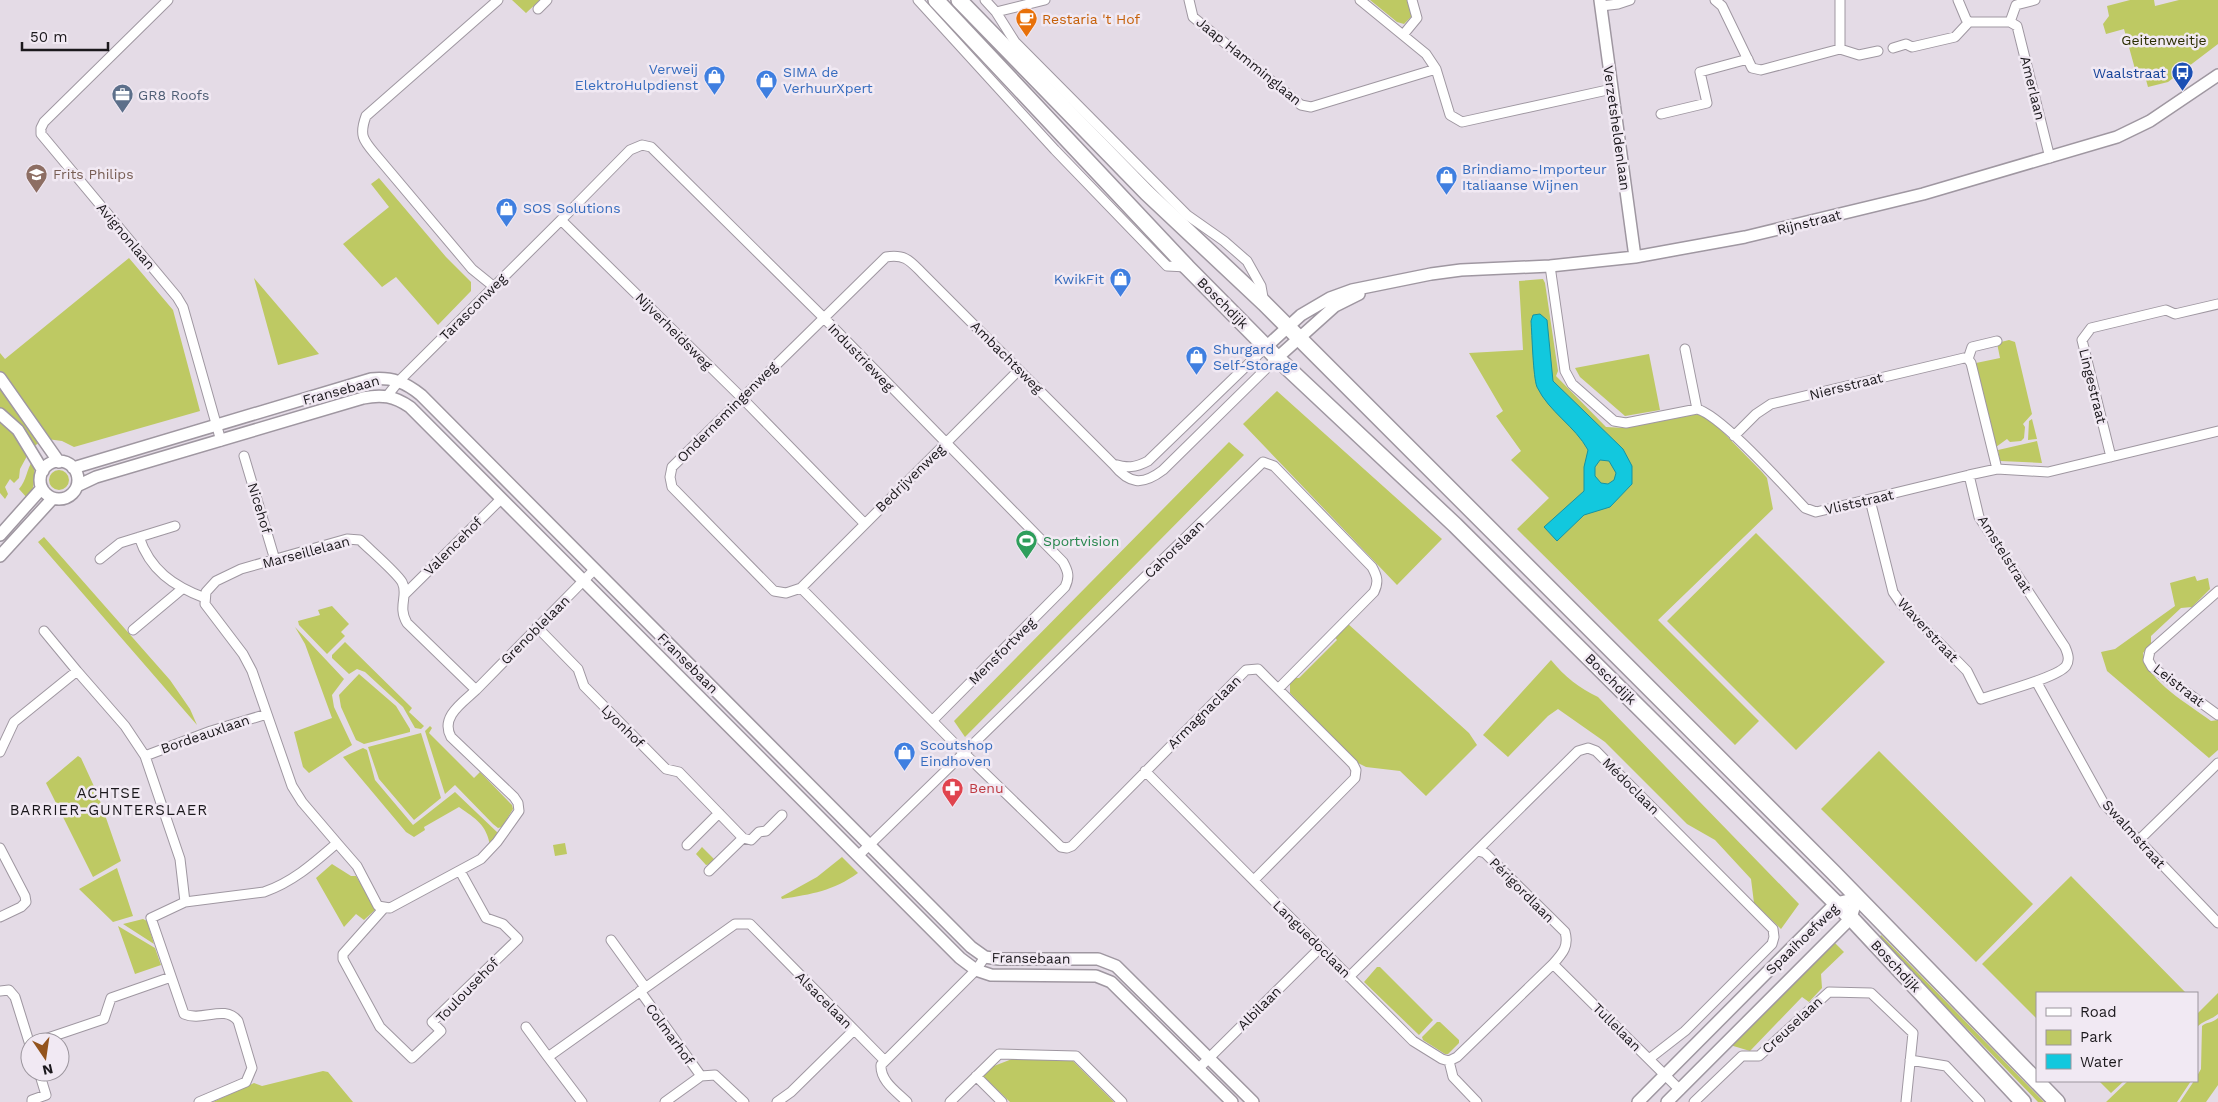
<svg xmlns="http://www.w3.org/2000/svg" width="2218" height="1102" viewBox="0 0 2218 1102" font-family="'Work Sans',sans-serif">
	<rect width="100%" height="100%" fill="#e4dbe6"/>
	<path fill="#bec963" d="M512,0H540L526,13Z
		M1370,0H1408L1412,16L1404,24L1397,22Z
		M2130,0H2154L2155,6L2179,0H2218V44L2168,82L2148,87L2143,69H2135L2124,29L2106,34L2103,24L2109,16L2107,6Z
		M379,178L446,257L471,282V291L438,325L396,277L382,287L343,244L389,207L371,184Z
		M129,258L173,310L200,411L74,447L62,441L47,439L0,373V353L5,359Z
		M254,278L319,354L278,365Z
		M1543,279L1545,283L1558,371L1556,376L1606,427L1625,428L1698,414L1708,417L1762,472L1767,478L1773,509L1658,620L1759,721L1735,745L1517,529L1549,498L1511,460L1521,451L1496,416L1503,411L1469,353L1523,350L1519,281Z
		M2009,340L2015,342L2032,414L2023,424L2025,427L2024,438L2021,441L2010,442L2007,439L1996,447L1976,363L2000,358L1997,343Z
		M1649,354L1660,410L1625,416L1580,377L1575,368Z
		M0,385L40,442L33,447L0,409Z
		M1277,391L1442,539L1397,585L1243,424Z
		M0,418L12,429L27,456L20,469L19,478L14,483L10,479L5,487L8,494L5,499L0,493Z
		M2032,419L2037,439L2028,440L2029,421Z
		M2037,441L2042,463L2000,461L1998,450Z
		M1229,442L1244,455L965,737L954,721Z
		M33,460C36,473 35,488 28,499L19,489C27,480 26,470 33,460Z
		M49 480a10 10 0 1 1 20 0a10 10 0 1 1-20 0Z
		M1756,533L1885,662L1796,750L1667,621Z
		M44,537L170,680L190,709L197,725L38,542Z
		M2195,576L2197,581L2208,578L2210,589L2192,607L2181,608L2151,636V644L2143,653C2147,682 2189,704 2211,721L2218,720V750L2209,758L2107,671L2101,652L2115,649L2175,606L2170,583Z
		M332,606L349,624L341,632L345,636L327,654L299,625L298,621L320,615L318,610Z
		M1347,623L1469,733L1477,745L1426,796L1400,771L1366,767L1358,763L1290,693V681L1293,678H1299L1337,640L1334,636Z
		M295,627L344,679L332,695L334,707L352,745L309,773L303,767L294,732L332,718L305,644Z
		M345,642L412,708L409,712L424,726L421,729L415,728L403,707L365,672L357,669L349,674L332,658V655Z
		M1551,660C1565,677 1579,688 1598,697L1799,904L1781,929L1754,903L1751,879L1715,840L1687,824L1605,742L1558,709L1548,716L1508,757L1483,735Z
		M359,674L396,706L410,729V732L364,744L356,740L341,707L339,695Z
		M430,726L432,728L429,733L474,778L480,772L512,805L513,809L502,827L498,828L493,824L455,785L445,794L425,731Z
		M421,733L441,798L414,820L379,779L368,747Z
		M363,748L367,750L375,780L413,825L455,792L498,833L490,845C486,824 476,819 459,807L424,827L425,830L414,837L406,832L343,757Z
		M1879,751L2033,904L1976,962L1821,809Z
		M78,756L81,758L98,795L121,861L93,877L46,783Z
		M565,843L567,854L555,856L553,845Z
		M702,847L715,860L711,864L706,865L696,854Z
		M842,857L858,873C833,891 812,894 782,899L781,897L817,877Z
		M332,864L351,876H356L376,909L364,920L356,914L344,927L316,878Z
		M117,868L133,916L113,922L79,889Z
		M2071,876L2186,993H2037V1019L1982,964Z
		M143,919L147,921L154,944L123,924Z
		M118,926L155,948L161,965L135,974Z
		M1881,935L2044,1102H2038L1879,938Z
		M1834,942L1844,952L1821,974L1822,988L1809,1002L1802,997L1750,1051L1730,1045Z
		M1377,967H1380L1433,1020L1419,1035L1364,982Z
		M2218,993V1014C2211,1020 2204,1020 2197,1027V1071V1014Z
		M2218,1018V1085L2206,1102H2180L2194,1081H2197V1076L2201,1069L2202,1026C2206,1022 2213,1023 2218,1018Z
		M1437,1022H1440L1459,1040V1043L1448,1054H1445L1423,1040L1422,1037Z
		M1012,1059H1071L1114,1102H1010L983,1076L994,1066Z
		M323,1071L328,1072L353,1102H213L254,1083L262,1086Z
		M2099,1081H2124L2111,1093Z
		M2128,1081H2191L2177,1102H2106Z"/>
	<path fill="#12c8de" stroke="#1593a4" fill-rule="evenodd" d="M1540,314L1547,320L1553,381L1623,449L1632,466V484L1610,507L1584,515L1557,541L1544,527L1584,491V467L1588,450C1575,426 1549,412 1537,387C1533,377 1532,334 1531,321L1533,315ZM1600,460L1609,461L1616,473L1614,480L1608,484L1601,483L1595,476V467Z"/>
	<g fill="none" stroke-linecap="round" stroke-linejoin="round">
		<defs>
			<path id="minor" d="M168,0L44,122L41,128V134L177,297L183,307L221,441
				M918,0L1055,150L1167,266L1187,267
				M985,0L996,12L1015,42L1187,215L1224,241L1247,261L1261,286L1264,303
				M1189,0L1193,17L1301,105L1311,107L1436,69
				M1360,0L1426,54L1436,69L1450,115L1462,122L1612,89
				M1715,0L1722,6L1752,68L1761,70L1840,49V0
				M1958,0L1966,19L1969,22H2010L2017,26L2050,158
				M1601,6L1618,4L1630,0
				M538,9L547,0
				M996,12L1045,0
				M2010,22L2016,5L2035,0
				M1403,35L1417,18L1412,0
				M1893,48L1906,44L1912,47L1955,37L1969,22
				M1840,49L1859,55L1878,51
				M1661,114L1707,103L1700,72L1748,59
				M1550,266L1565,371L1572,384L1614,421L1626,423L1697,409C1721,415 1785,487 1805,508L1816,512L1969,475
				M493,286L472,269L375,154C363,140 359,135 366,116L498,0
				M1685,349L1697,409
				M1968,359L1972,347L1997,341
				M1019,370L801,588L786,593L774,591L672,487L670,477L672,467L886,257C906,254 910,261 923,274L1113,464C1129,484 1142,486 1163,470L1277,358
				M387,396L399,381L561,220
				M1734,436L1756,414L1771,404L1964,358L1968,359L1971,363L1997,469
				M244,456L275,560
				M2111,457L2082,340L2091,328L2166,310L2175,314L2218,304
				M1113,464C1128,468 1135,468 1148,461L1266,347
				M1870,500L1893,592L1902,605L1967,671L1981,699C1997,693 2057,678 2066,666C2070,660 2068,654 2065,647L1979,517L1969,475L1997,469L2048,472L2218,431
				M864,523L742,398L561,220L630,150L642,145L651,147L824,318L1063,562C1068,571 1070,577 1065,587L933,720
				M139,537C150,570 173,586 205,598
				M100,559L120,543L175,526
				M801,588L964,753L1061,847L1067,848L1072,846L1246,670L1258,669L1353,764L1356,770L1355,778L1254,880
				M2218,591L2150,651L2148,660L2152,667L2218,715
				M405,594L501,499
				M537,627L578,669L584,686L666,769L679,772L743,838
				M133,630L182,589
				M44,631L77,671
				M2036,681L2104,804L2218,923
				M476,690L594,570
				M0,752L14,722L77,671L125,726L145,756L180,859L185,902L151,918L184,1014C203,1022 224,1004 238,1021L252,1068L246,1082L199,1102
				M145,756L211,731L267,714
				M1145,771L1413,1041L1442,1059L1449,1061L1453,1077L1477,1102
				M2138,841L2218,763
				M687,845L719,813
				M0,848L25,896L26,902L21,907L0,917
				M858,856L1263,462L1274,466L1372,567C1377,576 1379,582 1374,592L1278,689
				M709,871L743,838L751,840L759,832L766,831L782,815
				M185,902L264,892C293,882 314,863 337,843L302,802L292,786L252,671L243,654L205,604L206,592L216,581L241,569L347,539L360,540C370,550 396,572 402,582C409,595 397,606 407,623L476,690C462,703 440,717 451,737L514,797L518,803L519,811L497,842L481,859L390,908L378,906L357,866L337,843
				M384,908L343,954V959L380,1027L412,1058L441,1031L432,1022L518,939L503,924L486,918L460,871
				M611,940L645,987
				M1553,964L1680,1090
				M1349,977L1578,751L1588,748L1596,751L1773,929L1774,937L1772,944L1685,1031L1649,1059
				M0,991L9,990L15,997L30,1045
				M640,991L701,1076
				M526,1027L548,1057
				M36,1042L104,1019L111,998L171,977
				M1910,1060L1946,1066L1980,1102
				M885,1061L881,1065C880,1081 897,1092 907,1102
				M1449,1061L1457,1057L1553,964C1563,953 1569,946 1565,932L1485,853L1478,851
				M1199,1068L1320,948
				M976,1076L1002,1102
				M32,1102V1100L46,1095L39,1072
				M582,1102L548,1057L735,924H750L885,1061L976,970L985,957
				M665,1102L701,1076L715,1075L744,1102
				M777,1102L791,1092L854,1030
				M950,1102L999,1054L1076,1056L1122,1102
				M1694,1102L1742,1056H1759L1829,992L1871,993L1913,1033L1906,1102"/>
			<path id="tertiary" d="M1600,0L1635,257
				M1266,347L1301,315L1330,298L1352,290L1431,274L1461,270L1550,266L1635,257L1745,237L1923,194L2117,137L2150,121L2218,75
				M1277,358L1335,306L1359,294
				M0,378L59,462
				M0,414L18,430L43,471
				M40 480a19 19 0 1 1 38 0a19 19 0 1 1-38 0Z
				M73,468L371,379C392,377 405,382 421,395L971,947L985,957L999,959H1098L1116,966L1253,1102
				M77,486L96,477L363,398C382,394 394,396 410,407L960,958L976,970L991,975L1096,976L1111,982L1232,1102
				M0,535L42,488
				M0,556L53,498
				M1638,1102L1836,903L1857,898
				M1667,1102L1851,918L1857,898"/>
			<path id="primary" d="M936,0L1187,267L1277,358L1455,525L1851,918L2023,1102
				M959,0L1147,193L1264,303L1834,873L2057,1102"/>
		</defs>
		<use href="#minor" stroke="#9f97a1" stroke-width="11"/>
		<use href="#tertiary" stroke="#9f97a1" stroke-width="14"/>
		<use href="#primary" stroke="#9f97a1" stroke-width="18"/>
		<use href="#minor" stroke="#fff" stroke-width="9"/>
		<use href="#tertiary" stroke="#fff" stroke-width="11"/>
		<use href="#primary" stroke="#fff" stroke-width="15"/>
	</g>
	<defs>
		<symbol id="cafe-pin" viewBox="-11 -11 22 30"><path d="M0 17L-7.5 6A9.5 9.5 0 1 1 7.5 6Z" fill="#e8710a" stroke="#f1e9f3"/><path d="M-5.5-4.5H6V0H3Q3 3.5 0 3.5H-2.5Q-5.5 3.5-5.5 0ZM3-3.2v2h1.7v-2ZM-6 4.5H4V6H-6Z" fill="#fff"/></symbol>
		<symbol id="bus-pin" viewBox="-11 -11 22 30"><path d="M0 17L-7.5 6A9.5 9.5 0 1 1 7.5 6Z" fill="#1a4fb4" stroke="#f1e9f3"/><path d="M-5-6H5V4H4V6H2V4H-2V6H-4V4H-5ZM-3.5-4V0h7V-4ZM-3.5 1.2v1.5H-2V1.2ZM2 1.2v1.5H3.5V1.2Z" fill="#fff"/></symbol>
		<symbol id="shop-pin" viewBox="-11 -11 22 30"><path d="M0 17L-7.5 6A9.5 9.5 0 1 1 7.5 6Z" fill="#3f7fe0" stroke="#f1e9f3"/><path d="M-5-2.5h2.3a2.7 3.5 0 0 1 5.4 0H5L5.5 6h-11ZM-1.5-2.5h3a1.5 2.3 0 0 0-3 0Z" fill="#fff"/></symbol>
		<symbol id="office-pin" viewBox="-11 -11 22 30"><path d="M0 17L-7.5 6A9.5 9.5 0 1 1 7.5 6Z" fill="#5c6f8a" stroke="#f1e9f3"/><path d="M-6-3h4V-5.5h4V-3h4V5H-6ZM-1-4.5V-3h2v-1.5ZM-6 0V1H6V0Z" fill="#fff"/></symbol>
		<symbol id="school-pin" viewBox="-11 -11 22 30"><path d="M0 17L-7.5 6A9.5 9.5 0 1 1 7.5 6Z" fill="#8d6e63" stroke="#f1e9f3"/><path d="M0-5L7-2L0 1L-7-2ZM-4 1L0 2.5L4 1V4Q0 6-4 4Z" fill="#fff"/></symbol>
		<symbol id="stadium-pin" viewBox="-11 -11 22 30"><path d="M0 17L-7.5 6A9.5 9.5 0 1 1 7.5 6Z" fill="#2e9e5b" stroke="#f1e9f3"/><path d="M0-5a6.5 5 0 1 0 0 10a6.5 5 0 1 0 0-10ZM-3.5-1.8h7v3.6h-7Z" fill="#fff"/></symbol>
		<symbol id="pharmacy-pin" viewBox="-11 -11 22 30"><path d="M0 17L-7.5 6A9.5 9.5 0 1 1 7.5 6Z" fill="#e0444e" stroke="#f1e9f3"/><path d="M-2-6h4v4h4v4h-4v4h-4v-4h-4v-4h4Z" fill="#fff"/></symbol>
	</defs>
	<g fill-rule="evenodd">
		<use href="#cafe-pin" x="1014" y="6" width="25" height="34"/>
		<use href="#bus-pin" x="2170" y="60" width="25" height="34"/>
		<use href="#shop-pin" x="702" y="64" width="25" height="34"/>
		<use href="#shop-pin" x="754" y="68" width="25" height="34"/>
		<use href="#office-pin" x="110" y="82" width="25" height="34"/>
		<use href="#school-pin" x="24" y="162" width="25" height="34"/>
		<use href="#shop-pin" x="1434" y="164" width="25" height="34"/>
		<use href="#shop-pin" x="494" y="196" width="25" height="34"/>
		<use href="#shop-pin" x="1108" y="266" width="25" height="34"/>
		<use href="#shop-pin" x="1184" y="344" width="25" height="34"/>
		<use href="#stadium-pin" x="1014" y="528" width="25" height="34"/>
		<use href="#shop-pin" x="892" y="740" width="25" height="34"/>
		<use href="#pharmacy-pin" x="940" y="776" width="25" height="34"/>
	</g>
	<g text-anchor="middle" dominant-baseline="central" stroke-width="5" stroke-linejoin="round" paint-order="stroke">
		<g font-size="14" fill="#c56008" stroke="#f1e9f3" text-anchor="start">
			<text x="1042" y="19">Restaria 't Hof</text>
		</g>
		<g font-size="14" fill="#2b2e01" stroke="#f1e9f3">
			<text x="2164" y="40">Geitenweitje</text>
		</g>
		<g font-size="14" fill="#1b181c" stroke="#f1e9f3">
			<text transform="translate(1249 61) rotate(39)">Jaap Hamminglaan</text>
			<text transform="translate(2033 88) rotate(76)">Amerlaan</text>
			<text transform="translate(1617 128) rotate(82)">Verzetsheldenlaan</text>
			<text transform="translate(1809 222) rotate(-14)">Rijnstraat</text>
			<text transform="translate(126 236) rotate(50)">Avignonlaan</text>
			<text transform="translate(1223 303) rotate(45)">Boschdijk</text>
			<text transform="translate(473 307) rotate(-45)">Tarasconweg</text>
			<text transform="translate(674 331) rotate(45)">Nijverheidsweg</text>
			<text transform="translate(861 357) rotate(46)">Industrieweg</text>
			<text transform="translate(1007 357) rotate(45)">Ambachtsweg</text>
			<text transform="translate(1846 386) rotate(-14)">Niersstraat</text>
			<text transform="translate(2093 386) rotate(76)">Lingestraat</text>
			<text transform="translate(341 390) rotate(-15)">Fransebaan</text>
			<text transform="translate(727 412) rotate(-45)">Ondernemingenweg</text>
			<text transform="translate(910 478) rotate(-44)">Bedrijvenweg</text>
			<text transform="translate(1859 502) rotate(-13)">Vliststraat</text>
			<text transform="translate(260 508) rotate(73)">Nicehof</text>
			<text transform="translate(453 546) rotate(-45)">Valencehof</text>
			<text transform="translate(1174 549) rotate(-44)">Cahorslaan</text>
			<text transform="translate(306 552) rotate(-15)">Marseillelaan</text>
			<text transform="translate(2005 554) rotate(58)">Amstelstraat</text>
			<text transform="translate(535 630) rotate(-45)">Grenoblelaan</text>
			<text transform="translate(1928 630) rotate(47)">Waverstraat</text>
			<text transform="translate(1002 651) rotate(-45)">Mensfortweg</text>
			<text transform="translate(688 663) rotate(45)">Fransebaan</text>
			<text transform="translate(1611 679) rotate(45)">Boschdijk</text>
			<text transform="translate(2179 685) rotate(38)">Leistraat</text>
			<text transform="translate(1204 712) rotate(-45)">Armagnaclaan</text>
			<text transform="translate(623 726) rotate(45)">Lyonhof</text>
			<text transform="translate(205 734) rotate(-19)">Bordeauxlaan</text>
			<text transform="translate(1631 786) rotate(45)">Médoclaan</text>
			<text transform="translate(2134 834) rotate(48)">Swalmstraat</text>
			<text transform="translate(1522 890) rotate(45)">Périgordlaan</text>
			<text transform="translate(1312 939) rotate(45)">Languedoclaan</text>
			<text transform="translate(1802 939) rotate(-44)">Spaaihoefweg</text>
			<text transform="translate(1031 958) rotate(1)">Fransebaan</text>
			<text transform="translate(1896 966) rotate(47)">Boschdijk</text>
			<text transform="translate(467 990) rotate(-46)">Toulousehof</text>
			<text transform="translate(824 1000) rotate(45)">Alsacelaan</text>
			<text transform="translate(1259 1008) rotate(-45)">Albilaan</text>
			<text transform="translate(1792 1025) rotate(-43)">Creuselaan</text>
			<text transform="translate(1617 1027) rotate(45)">Tullelaan</text>
			<text transform="translate(670 1034) rotate(54)">Colmarhof</text>
		</g>
		<g font-size="14" fill="#366cbe" stroke="#f1e9f3" text-anchor="start">
			<text x="698" y="69" text-anchor="end">Verweij<tspan x="698" dy="16">ElektroHulpdienst</tspan></text>
			<text x="783" y="72">SIMA de<tspan x="783" dy="16">VerhuurXpert</tspan></text>
			<text x="1462" y="169">Brindiamo-Importeur<tspan x="1462" dy="16">Italiaanse Wijnen</tspan></text>
			<text x="523" y="208">SOS Solutions</text>
			<text x="1104" y="279" text-anchor="end">KwikFit</text>
			<text x="1213" y="349">Shurgard<tspan x="1213" dy="16">Self-Storage</tspan></text>
			<text x="920" y="745">Scoutshop<tspan x="920" dy="16">Eindhoven</tspan></text>
		</g>
		<g font-size="14" fill="#164399" stroke="#f1e9f3" text-anchor="end">
			<text x="2166" y="73">Waalstraat</text>
		</g>
		<g font-size="14" fill="#4e5e75" stroke="#f1e9f3" text-anchor="start">
			<text x="138" y="95">GR8 Roofs</text>
		</g>
		<g font-size="14" fill="#785e54" stroke="#f1e9f3" text-anchor="start">
			<text x="53" y="174">Frits Philips</text>
		</g>
		<g font-size="14" fill="#27864d" stroke="#f1e9f3" text-anchor="start">
			<text x="1043" y="541">Sportvision</text>
		</g>
		<g font-size="14" fill="#be3a42" stroke="#f1e9f3" text-anchor="start">
			<text x="969" y="788">Benu</text>
		</g>
		<g font-size="15" letter-spacing="1" fill="#1b181c" stroke="#f1e9f3">
			<text x="109" y="793">ACHTSE<tspan x="109" dy="17">BARRIER-GUNTERSLAER</tspan></text>
		</g>
	</g>
	<rect x="2036" y="992" width="162" height="90" fill="#f1e9f3" stroke="#9b959d"/>
	<rect x="2046" y="1008" width="25" height="8" fill="#ffffff" stroke="#9b959d"/>
	<text x="2080" y="1017" font-size="15" fill="#1b181c">Road</text>
	<rect x="2046" y="1030" width="25" height="15" fill="#bec963" stroke="#9b959d"/>
	<text x="2080" y="1042" font-size="15" fill="#1b181c">Park</text>
	<rect x="2046" y="1054" width="25" height="15" fill="#12c8de" stroke="#9b959d"/>
	<text x="2080" y="1067" font-size="15" fill="#1b181c">Water</text>
	<g transform="translate(45 1057) rotate(167)"><circle r="24" fill="#f1e9f3" stroke="#9b959d"/>
	<path d="M0-4L9 19L0 12L-9 19Z" fill="#93531c"/>
	<text y="-8" font-size="14" font-weight="bold" text-anchor="middle" fill="#1b181c">N</text>
	</g>
	<path d="M22 42v8h86v-8" fill="none" stroke="#1b181c" stroke-width="2.5"/>
	<text x="30" y="42" font-size="15" fill="#1b181c" stroke="#f1e9f3" stroke-width="4" paint-order="stroke">50 m</text>
</svg>
